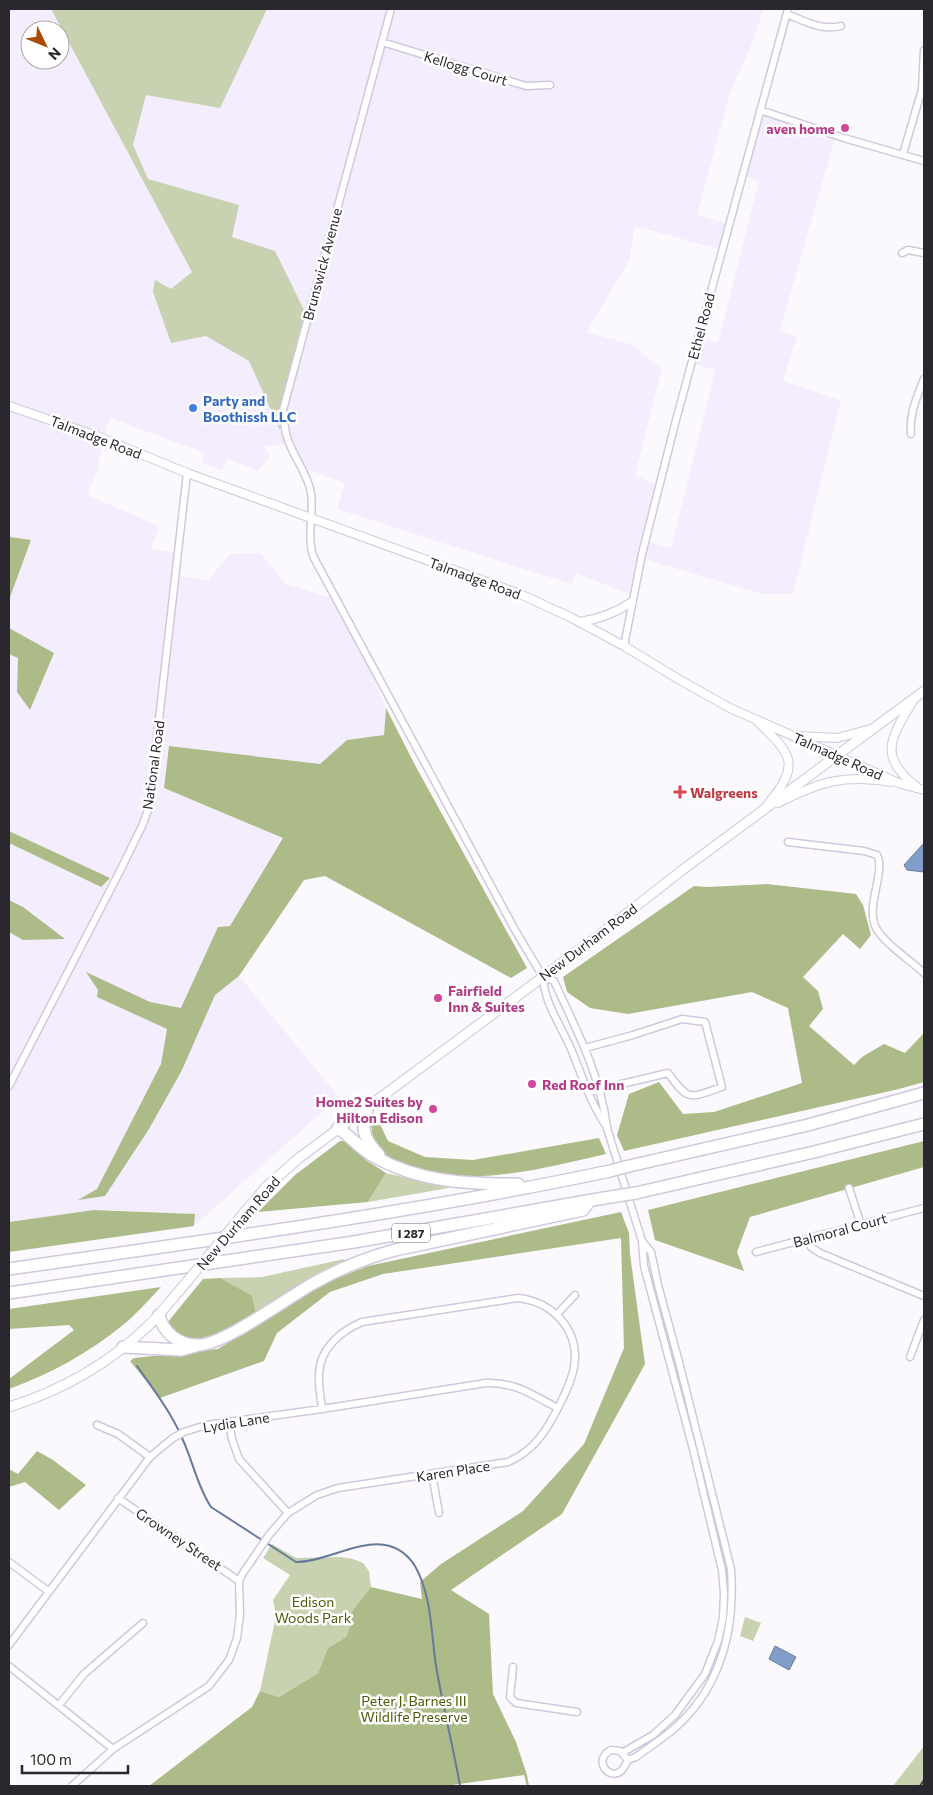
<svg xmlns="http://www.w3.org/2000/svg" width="933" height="1795" viewBox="0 0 933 1795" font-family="Commissioner,sans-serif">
	<rect width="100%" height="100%" fill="#fbf9fd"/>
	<path fill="#f3edfe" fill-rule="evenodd" d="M9,9H763L754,39L730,93L697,215L725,223L718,249L635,226L629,260L587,332L633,345L662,370L635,475L655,485L641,539L671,548L715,370L689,362L696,336L718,342L759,181L738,174L760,110L836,135L780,330L797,337L783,381L841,401L793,594H763L637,557L629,594L576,573L571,584L337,509L345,483L298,466L288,444L264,446L270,457L257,471L228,459L222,470L202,463L205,453L110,418L103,441L98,468L87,495L159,526L151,548L181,555L178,576L208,580L230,554L260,553L286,584L341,601L386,708L384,735L347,740L320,764L170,746L164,788L283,838L230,926L239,976L339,1097L194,1226V1214L112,1210H94L9,1222V932L23,940L64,939L23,907L9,900V843L100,887L110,878L9,831V654L18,658L17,692L54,653L9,628V600L31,541L10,537L9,542ZM30,30H60V60H30Z"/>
	<path fill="#c8d2b0" d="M51,9H267L220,108L146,95L133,145L148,179L239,205L232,237L275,251L306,314L280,430L249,361L206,336L171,343L153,292L155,280L171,289L192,272Z
		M386,1173L449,1188L368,1202Z
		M344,1259L345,1262L253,1317L220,1278L262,1277Z
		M272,1544L296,1558L341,1557L353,1559L363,1563L369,1571L371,1587L349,1615L348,1618L351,1624L346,1637L328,1648L318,1673L279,1697L260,1691L276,1616L273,1600L290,1575L263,1558Z
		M745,1617L761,1623L753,1641L740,1636Z
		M924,1746V1786H893Z"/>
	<path fill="#acbb87" d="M10,537L31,540L9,600V542Z
		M9,628L54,653L30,710L17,692L18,658L9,654Z
		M386,708L416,767L527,968L511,978L325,876L304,880L239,976L215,995L182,1070L149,1129L105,1196L78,1200L97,1189L161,1064L167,1029L97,997L98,990L86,972L150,1002L181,1008L218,927L230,926L283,838L164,788L169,746L320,764L347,740L384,735Z
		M9,831L110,878L101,887L9,843Z
		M767,884L856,894L863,905L871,935L860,949L843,934L803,977L818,991L823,1009L809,1026L854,1065L862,1057L884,1044L905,1053L924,1033V1082L899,1089L624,1151L617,1135L629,1094L659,1082L683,1114L714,1112L802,1083L788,1008L752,992L628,1014L590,1008L567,992L563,977L694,886L707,887Z
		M9,900L23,907L65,939L23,940L9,932Z
		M377,1118L388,1141L425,1157L473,1160L599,1138L606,1154C542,1168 470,1190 406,1164C392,1159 380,1154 373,1139C372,1135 372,1129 371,1124Z
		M340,1141H347L366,1160L386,1173L368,1202L258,1212L295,1175Z
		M924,1141V1167L750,1217L737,1252L744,1271L655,1240L648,1210Z
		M94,1210L195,1214L194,1226L9,1252V1222Z
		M621,1212L629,1233L630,1254L645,1364L562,1514L451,1590L489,1614L493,1694L516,1742L527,1775L529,1786H527L524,1775L445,1786H149L252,1707L260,1691L279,1697L318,1673L328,1648L346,1637L351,1624L348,1618L349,1615L371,1587L422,1599L420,1582L441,1564L523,1511L584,1444L624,1348L621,1238L383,1274L330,1292L277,1333L264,1361L160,1398L130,1361L134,1358L218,1349L317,1286L368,1266Z
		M220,1278L252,1296L255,1310L253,1317C239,1324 209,1344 194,1340C183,1338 175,1331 167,1323L203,1279Z
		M161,1287C149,1299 137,1314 123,1325C88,1353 51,1374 9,1389V1379L74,1330L69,1325L9,1329V1309Z
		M37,1451L53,1460L86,1485L59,1510L25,1482L9,1487V1469L18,1474Z"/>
	<path fill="#819eca" stroke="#677a9b" d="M924,843V872L907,870L904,865Z
		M775,1646L796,1657L789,1670L769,1659Z"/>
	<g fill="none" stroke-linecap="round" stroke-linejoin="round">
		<path stroke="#677a9b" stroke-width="2" d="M137,1366C153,1389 171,1412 182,1438C193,1461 197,1486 211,1507L296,1562C325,1562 358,1540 385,1545C397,1547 408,1555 415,1566C432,1596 431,1633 436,1666C443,1707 453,1746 460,1786"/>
		<defs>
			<path id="minor" d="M391,9L283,410C284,420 284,430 288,440C294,458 308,474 311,493C314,514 306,538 314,558L515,930L543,977
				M787,14C804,21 822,31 841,26
				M382,42L526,86L550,85
				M760,110L844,138L924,161
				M903,154L922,89L924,50
				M902,253L908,250L924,253
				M911,434C909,414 917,397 924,379
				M624,646L642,554L676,420L788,9
				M788,842L864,851L877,855C886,871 865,907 876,928C885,944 910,960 924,973
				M543,977L554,981C576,1029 601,1076 607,1128L642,1241L644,1266L693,1449L722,1570L724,1594L723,1618L718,1641L705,1674L675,1715L653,1735L622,1753
				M543,977C544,1002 561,1026 571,1049C582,1075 590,1103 607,1127
				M585,1048L633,1035L682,1019L705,1022L722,1087C689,1098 689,1102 668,1073L588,1092
				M9,1086L120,871L143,824L149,807L187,473
				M849,1188L861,1225
				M808,1239L811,1247L820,1253L924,1296
				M756,1252L924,1208
				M557,1314L575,1295
				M910,1357L924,1320
				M229,1422L232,1439L239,1459L288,1513
				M97,1425L118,1434L150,1457
				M432,1474L439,1513
				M118,1498L239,1581
				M9,1562L48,1591
				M9,1645L150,1457L173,1438L184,1432L206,1425L322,1409L486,1383C516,1382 532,1395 558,1408
				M9,1666L113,1749
				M513,1667L510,1697L516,1703L577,1712
				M59,1705L84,1674L143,1623
				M611,1750L620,1751L628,1760C626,1764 624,1768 621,1771C609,1781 592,1760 611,1750Z
				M628,1760L636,1757C649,1747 664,1738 676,1727C722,1685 735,1628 731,1569L679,1362L658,1285L651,1252L642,1241
				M72,1786L113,1749L209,1686L229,1660L237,1638L240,1615L239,1581L243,1573L269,1535L288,1513L317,1495L338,1488L508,1462C534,1451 547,1430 559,1406C565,1394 572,1381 574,1367C580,1331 554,1302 518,1298L362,1322C341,1331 320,1348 319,1374C318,1385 321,1398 322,1409"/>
			<path id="tertiary" d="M9,406L97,436L187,473L520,594L570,617L624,646L680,680L730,708L901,784L924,790
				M580,622C600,619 615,613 632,602
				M914,699C893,735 875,756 917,787
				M757,721C791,754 802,763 768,804
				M799,736L837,738L871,729
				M778,803C819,782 844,774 890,782"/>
			<path id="secondary" d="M243,1214L266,1187L299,1158L594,939L681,871L924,691
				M9,1407C60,1391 108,1364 147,1327C159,1316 169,1302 180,1290"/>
			<path id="motorway" d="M368,1106C361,1129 362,1137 379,1155
				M338,1128C351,1137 361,1150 375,1157C419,1182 468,1184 518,1184
				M625,1167L808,1125L924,1093
				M636,1193L814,1152L924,1124
				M9,1269C210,1240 411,1213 610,1171
				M9,1293L354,1242L604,1198
				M159,1315C163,1332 178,1345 197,1345C223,1346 288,1297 314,1283C340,1268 366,1258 395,1250L583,1210L588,1203
				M123,1347L181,1350L196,1346"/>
		</defs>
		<use href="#minor" stroke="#d0c8dc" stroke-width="9"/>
		<use href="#tertiary" stroke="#d0c8dc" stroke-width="10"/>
		<use href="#secondary" stroke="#d0c8dc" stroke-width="11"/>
		<use href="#motorway" stroke="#d0c8dc" stroke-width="14"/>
		<use href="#minor" stroke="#fff" stroke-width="6"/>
		<use href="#tertiary" stroke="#fff" stroke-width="8"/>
		<use href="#secondary" stroke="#fff" stroke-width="9"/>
		<use href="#motorway" stroke="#fff" stroke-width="11"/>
		<path stroke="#403d44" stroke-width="2" stroke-dasharray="9 9" stroke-linecap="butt" d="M920,1786L924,1780"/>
		<defs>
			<path id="secondary-bridge" d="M180,1290L243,1214"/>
			<path id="motorway-bridge" d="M610,1171L625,1167
				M604,1198L636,1193"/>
		</defs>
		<use href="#secondary-bridge" stroke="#d0c8dc" stroke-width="11" stroke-linecap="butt"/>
		<use href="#motorway-bridge" stroke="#d0c8dc" stroke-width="14" stroke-linecap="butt"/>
		<use href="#secondary-bridge" stroke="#fff" stroke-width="9"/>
		<use href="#motorway-bridge" stroke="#fff" stroke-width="11"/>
	</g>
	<g fill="#d1479c" stroke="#fff" stroke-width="2">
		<circle cx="845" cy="128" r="5"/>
		<circle cx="438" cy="998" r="5"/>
		<circle cx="532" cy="1084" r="5"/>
		<circle cx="433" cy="1109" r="5"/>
	</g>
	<circle fill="#3f7fe0" stroke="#fff" stroke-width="2" cx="193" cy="408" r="5"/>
	<path fill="#e0444e" stroke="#fff" stroke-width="2" d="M677.5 784.5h5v5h5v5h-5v5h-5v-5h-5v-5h5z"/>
	<g text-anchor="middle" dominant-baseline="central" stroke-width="5" stroke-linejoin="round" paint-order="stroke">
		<rect fill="#fff" stroke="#6a686d" stroke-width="1" x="392" y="1223.5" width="38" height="19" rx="4"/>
		<g font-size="12" font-weight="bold" fill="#2a272e">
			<text x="411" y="1233">I 287</text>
		</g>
		<g font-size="14" fill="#2a272e" stroke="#fff">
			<text transform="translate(466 68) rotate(17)">Kellogg Court</text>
			<text transform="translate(322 264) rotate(-75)">Brunswick Avenue</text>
			<text transform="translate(701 326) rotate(-75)">Ethel Road</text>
			<text transform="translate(96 437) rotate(21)">Talmadge Road</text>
			<text transform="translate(475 578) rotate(20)">Talmadge Road</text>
			<text transform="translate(838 756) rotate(24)">Talmadge Road</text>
			<text transform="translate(153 765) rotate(-82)">National Road</text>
			<text transform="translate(588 942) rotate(-37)">New Durham Road</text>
			<text transform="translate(238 1223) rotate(-49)">New Durham Road</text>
			<text transform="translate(840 1230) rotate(-15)">Balmoral Court</text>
			<text transform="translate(236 1422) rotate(-9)">Lydia Lane</text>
			<text transform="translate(453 1471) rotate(-9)">Karen Place</text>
			<text transform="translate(179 1539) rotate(34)">Growney Street</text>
		</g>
		<g font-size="14" font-weight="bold" fill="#b23c85" stroke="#fff" text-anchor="end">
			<text x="835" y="128">aven home</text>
			<text x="448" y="990" text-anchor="start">Fairfield<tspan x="448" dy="16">Inn &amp; Suites</tspan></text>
			<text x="542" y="1084" text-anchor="start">Red Roof Inn</text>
			<text x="423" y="1101">Home2 Suites by<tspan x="423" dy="16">Hilton Edison</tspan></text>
		</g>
		<g font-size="14" font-weight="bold" fill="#366cbe" stroke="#fff" text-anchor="start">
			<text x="203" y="400">Party and<tspan x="203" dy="16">Boothissh LLC</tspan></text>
		</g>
		<g font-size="14" font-weight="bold" fill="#be3a42" stroke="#fff" text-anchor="start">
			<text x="690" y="792">Walgreens</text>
		</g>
		<g font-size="14" fill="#4d5d09" stroke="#fff">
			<text x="313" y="1601">Edison<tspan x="313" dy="16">Woods Park</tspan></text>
			<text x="414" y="1700">Peter J. Barnes III<tspan x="414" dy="16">Wildlife Preserve</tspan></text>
		</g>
	</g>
	<rect width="933" height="1795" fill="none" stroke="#2a272e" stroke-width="20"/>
	<g transform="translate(45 45) rotate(133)"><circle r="24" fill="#ffffff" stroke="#aaa9ab"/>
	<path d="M0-4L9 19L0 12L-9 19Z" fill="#aa4a00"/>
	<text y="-8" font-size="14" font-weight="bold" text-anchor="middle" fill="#2a272e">N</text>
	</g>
	<path d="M22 1765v8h106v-8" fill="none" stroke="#2a272e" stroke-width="2.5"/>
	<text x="30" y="1765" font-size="15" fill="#2a272e" stroke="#ffffff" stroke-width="4" paint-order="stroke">100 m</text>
</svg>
